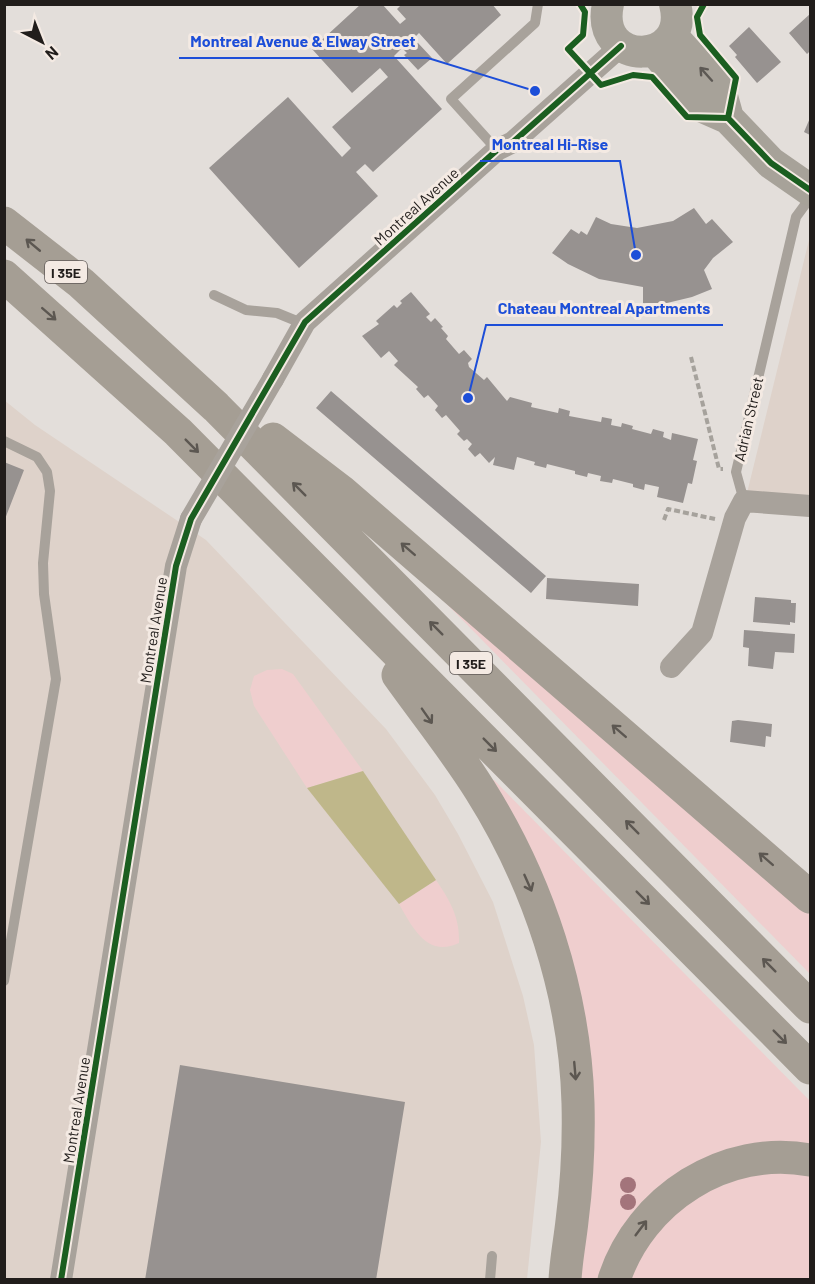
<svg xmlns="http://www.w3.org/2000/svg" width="815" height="1284" viewBox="0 0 815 1284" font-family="Barlow,sans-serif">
	<rect width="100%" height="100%" fill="#e3deda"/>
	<path fill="#ded2ca" d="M810,236V497L747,493Z
		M4,400L35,425L206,540L386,729L435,795L458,834L493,902L523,996L534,1045L541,1142L527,1279H5Z"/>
	<path fill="#efcece" d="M432,589L810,906V974Z
		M282,669L293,674L363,771L307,788L254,706L250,690L254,676L267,670Z
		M494,780L810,1101V1152L740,1153L606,1279H580L591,1135L489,784Z
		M436,880C450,901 460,917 459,943C427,958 413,928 399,904Z
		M810,1171V1279L628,1280L642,1248L691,1198L754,1173Z"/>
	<path fill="#bfb78a" d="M363,771L436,880L399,904L307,788Z"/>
	<path fill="#979290" d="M361,4H382L400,24L406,19L397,9L402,4H492L501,15L447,64L419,33L411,41L415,45L418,43L432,58L418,70L404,55L407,53L402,48L394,56L442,109L373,172L365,164L356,172L378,196L299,268L209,168L288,97L342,157L351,148L332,127L388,77L380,68L352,93L312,49Z
		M810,14V51L807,54L789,33Z
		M749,27L781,62L757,83L735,57L737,55L729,46Z
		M810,118V135L804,132Z
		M694,208L706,224L712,219L733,242L713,258L704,270L712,289L692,297L667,303H643V287L599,279L568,264L552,253L571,229L579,234L581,231L587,235L596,217L611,224L637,228L673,221Z
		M411,292L430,314L426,317L431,322L435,318L443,327L441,328L448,336L446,339L459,354L464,350L472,359L468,363L469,367L484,380L487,377L507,401L510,397L532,403L531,407L558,413L559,408L570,411L569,416L601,422L602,417L612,419L611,425L621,427L622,423L633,426L632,429L651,434L653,429L664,432L663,437L671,440L672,433L698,439L693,460L697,461L692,484L688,483L683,503L657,497L659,487L645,484L644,490L633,487V484L613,479L612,483L600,481L601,476L588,473L587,477L575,474V471L547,464L546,468L534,465L535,462L517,457L514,470L493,465L495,457L489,463L480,453L475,457L468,449L472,444L467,439L464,441L457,434L460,431L446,415L442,418L435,410L438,406L428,395L424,398L416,389L418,387L394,365L398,361L389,351L381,358L362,336L379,324L376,321L394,305L397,308L402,303L400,301Z
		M331,391L546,576L531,593L316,408Z
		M4,462L24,470L5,519H4Z
		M547,578L639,584L638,606L546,599Z
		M755,597L791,600V603H796L795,623L790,622V625L753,622Z
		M744,630L795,634L794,653L775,652L773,669L748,666L749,648L743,647Z
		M738,720L772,724L771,737L766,736L765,747L730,742L732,721Z
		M180,1065L405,1102L376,1280H145Z"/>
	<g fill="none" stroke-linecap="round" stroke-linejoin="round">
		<path stroke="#a6a29c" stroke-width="4" stroke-dasharray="6 3" stroke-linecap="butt" d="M691,357L719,469H723
			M664,520L668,509L715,519"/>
		<path stroke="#a8a29b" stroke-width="10" d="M497,150L451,99L535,23L538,4
			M214,295L246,310L277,313L304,324
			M4,441L37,457L47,472L50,491L43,563L44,594L56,679L4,981
			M744,501L736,472L796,217L810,198
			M490,1280L492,1256"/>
		<path stroke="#a8a29b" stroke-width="22" d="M273,379L305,322L497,150L513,142L621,46
			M671,667L702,633L735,518L744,501L810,506
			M61,1280L176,566L191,519"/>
		<path stroke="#a7a299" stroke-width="32" d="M608,4C594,69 691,66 675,4
			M672,36L720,89L728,118
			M654,50L703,107L728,118L771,163L810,190"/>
		<path stroke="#a59e94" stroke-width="33" d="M4,223L81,283L216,407L810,1007
			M4,276L178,432L810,1068
			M273,439L341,491L810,897
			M398,675C425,713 455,750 480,790C538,882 575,993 578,1103C579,1142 577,1182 572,1221C570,1240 566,1260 565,1280
			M614,1280C640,1199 726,1144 810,1160"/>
		<path stroke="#a8a29b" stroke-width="22" d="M191,519L273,379"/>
		<defs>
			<path id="cycleway" d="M580,4L585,12L583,35L568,49L601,85L633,75L652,77L687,117L728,118
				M704,4L697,17L700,35L736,78L728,118
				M728,118L771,163L810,190
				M61,1280L176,566L191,519L305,322L497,150L513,142L621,46"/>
		</defs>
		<use href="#cycleway" stroke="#f4eae3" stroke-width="10"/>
		<use href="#cycleway" stroke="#1b5e20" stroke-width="6"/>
	</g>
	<g fill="#a3747b">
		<circle cx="628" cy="1185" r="8"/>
		<circle cx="628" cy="1202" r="8"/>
	</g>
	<defs><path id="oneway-shaft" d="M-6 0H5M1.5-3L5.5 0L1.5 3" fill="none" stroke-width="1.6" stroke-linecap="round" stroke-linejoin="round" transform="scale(1.5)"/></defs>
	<use stroke="#5d5954" href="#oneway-shaft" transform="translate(706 74) rotate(-132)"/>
	<g stroke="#5c5751">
		<use href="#oneway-shaft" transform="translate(33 245) rotate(-140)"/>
		<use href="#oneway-shaft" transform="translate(49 314) rotate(41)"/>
		<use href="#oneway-shaft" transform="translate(192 446) rotate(45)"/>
		<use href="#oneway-shaft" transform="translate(299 489) rotate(-135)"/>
		<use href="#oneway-shaft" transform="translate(408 549) rotate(-139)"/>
		<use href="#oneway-shaft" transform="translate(436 628) rotate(-135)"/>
		<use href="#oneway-shaft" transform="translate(427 716) rotate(55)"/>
		<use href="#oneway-shaft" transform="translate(619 731) rotate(-139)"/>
		<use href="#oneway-shaft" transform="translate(490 745) rotate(45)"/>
		<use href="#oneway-shaft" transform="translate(632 827) rotate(-135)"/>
		<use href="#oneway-shaft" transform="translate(766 859) rotate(-139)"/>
		<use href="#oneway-shaft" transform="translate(528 883) rotate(66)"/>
		<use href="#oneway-shaft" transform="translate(643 898) rotate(45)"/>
		<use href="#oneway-shaft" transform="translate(769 965) rotate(-135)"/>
		<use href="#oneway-shaft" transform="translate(780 1037) rotate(45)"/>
		<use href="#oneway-shaft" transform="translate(575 1071) rotate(85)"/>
		<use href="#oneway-shaft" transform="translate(641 1228) rotate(-53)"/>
	</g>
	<g text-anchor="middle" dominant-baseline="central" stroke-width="6" stroke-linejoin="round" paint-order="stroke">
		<g fill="#f4eae3" stroke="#605a57" stroke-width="1.5">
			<rect x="45" y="261" width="42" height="22" rx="4.5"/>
			<rect x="450" y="652" width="42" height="22" rx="4.5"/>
		</g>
		<g font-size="14" font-weight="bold" fill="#211d1b">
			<text x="66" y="272">I 35E</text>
			<text x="471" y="663">I 35E</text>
		</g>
		<g font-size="15" fill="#211d1b" stroke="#f4eae3">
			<text transform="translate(416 206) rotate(-42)">Montreal Avenue</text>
			<text transform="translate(748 419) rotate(-77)">Adrian Street</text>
			<text transform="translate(153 630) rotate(-81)">Montreal Avenue</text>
			<text transform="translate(76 1110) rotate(-81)">Montreal Avenue</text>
		</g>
	</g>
	<path fill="none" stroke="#1d4ed8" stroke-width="2" d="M535 91L428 58H179M636 255L620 161H480M468 398L486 325H723"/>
	<g fill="#1d4ed8" stroke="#f4eae3" stroke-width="2">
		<circle cx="535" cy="91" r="6"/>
		<circle cx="636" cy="255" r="6"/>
		<circle cx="468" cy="398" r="6"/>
	</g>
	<g font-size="16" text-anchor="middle" font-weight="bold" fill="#1d4ed8" stroke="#f4eae3" stroke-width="6" stroke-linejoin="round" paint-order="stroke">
		<text x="303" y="47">Montreal Avenue &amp; Elway Street</text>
		<text x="550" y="150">Montreal Hi-Rise</text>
		<text x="604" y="314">Chateau Montreal Apartments</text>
	</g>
	<rect width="815" height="1284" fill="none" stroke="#211d1b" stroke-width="12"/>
	<g transform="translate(42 42) rotate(138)" stroke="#f4eae3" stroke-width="4.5" paint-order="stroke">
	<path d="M0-4.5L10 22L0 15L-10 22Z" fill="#211d1b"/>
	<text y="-9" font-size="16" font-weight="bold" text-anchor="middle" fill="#211d1b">N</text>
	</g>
</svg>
